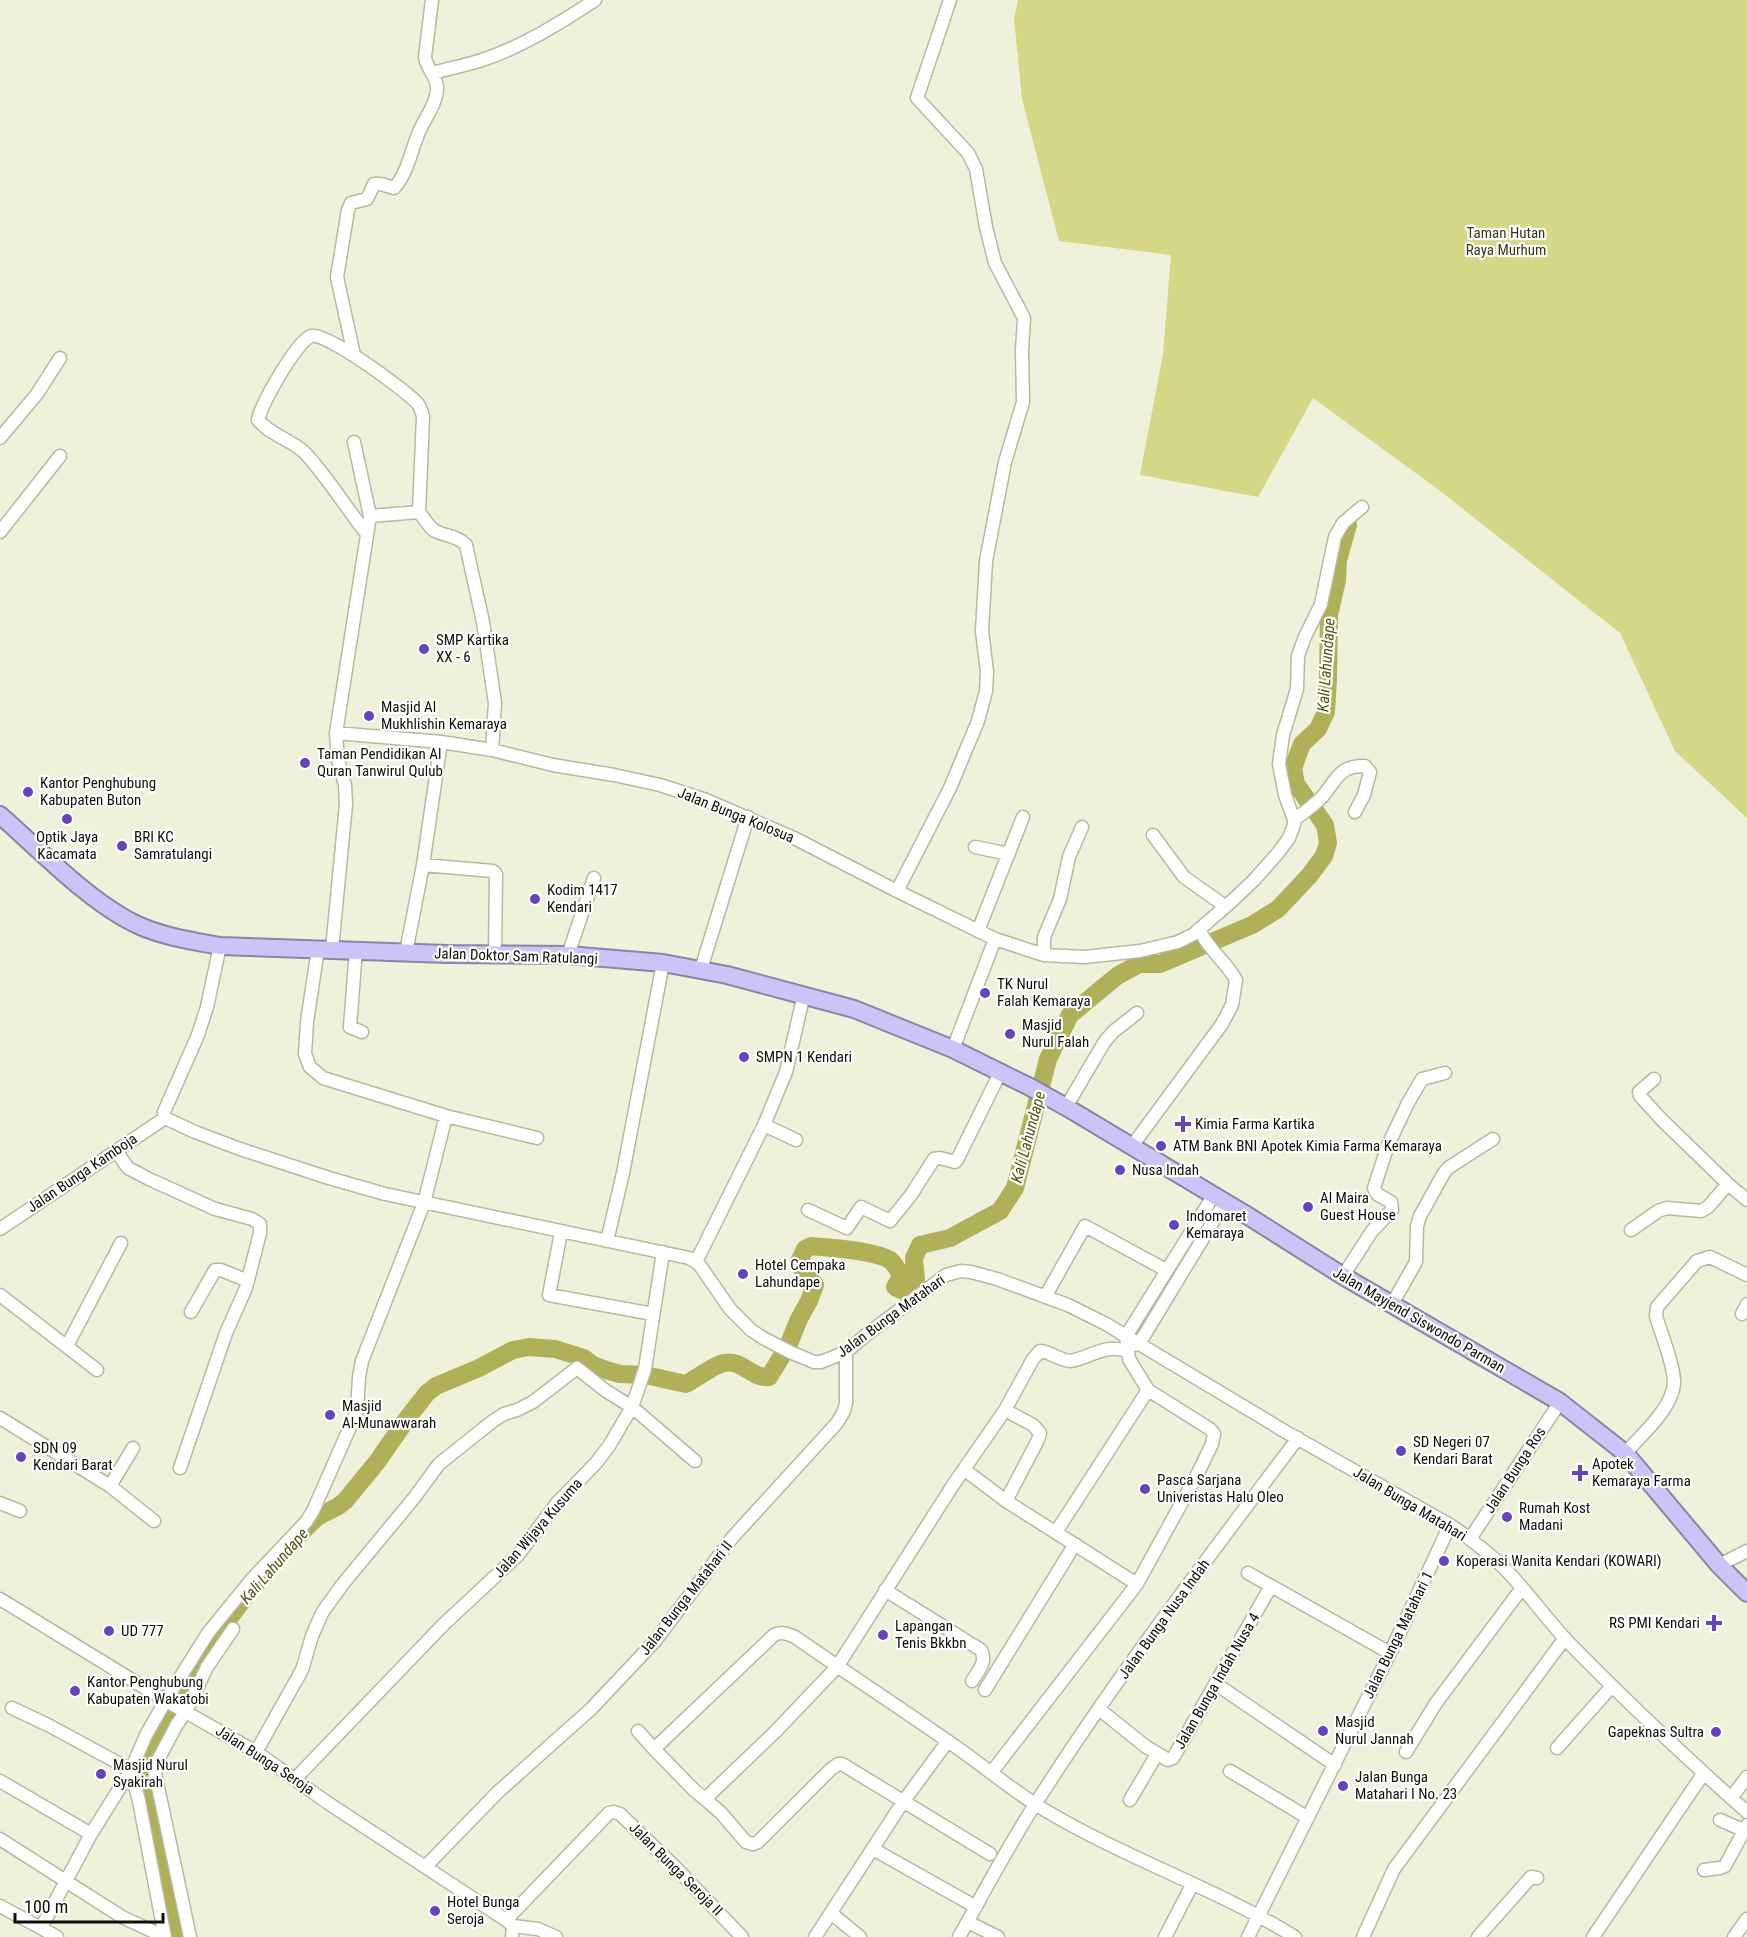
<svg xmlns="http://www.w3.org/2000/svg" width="1747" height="1937" viewBox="0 0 1747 1937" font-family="'Roboto Condensed',sans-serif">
	<rect width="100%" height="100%" fill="#f0f1db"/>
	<path fill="#d5d686" d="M1018,0H1747V818L1675,751L1620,633L1439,490L1313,398L1258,497L1140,475L1163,354L1171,255L1059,241L1022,99L1014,18Z"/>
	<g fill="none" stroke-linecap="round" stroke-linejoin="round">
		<path stroke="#b0b058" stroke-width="18" d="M298,1536L317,1517L337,1507L345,1501L377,1462L409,1416L427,1393L436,1386L479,1368L513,1350L529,1347L555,1349L584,1358L593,1365L606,1370L620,1374L645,1375L686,1384C695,1379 716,1364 724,1363C742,1359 752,1379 769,1377L788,1346L799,1319L809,1301L815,1285L798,1264L805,1249L811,1246C831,1248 874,1250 890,1260C895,1264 898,1271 902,1275L895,1287L906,1292L916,1280L914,1258L920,1245L950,1238L1000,1211L1015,1188L1048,1059L1070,1015L1117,976L1139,964H1160L1252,925L1278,909L1309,876L1324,856L1328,843L1325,825L1296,784L1293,768L1302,744L1318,729L1326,712L1328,679L1329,615L1337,580L1338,560L1348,525
			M181,1937L148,1803C147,1788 147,1773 151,1758C156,1741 165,1723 173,1707C197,1662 225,1621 258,1581"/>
		<defs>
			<path id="minor" d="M432,73C449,69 466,65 482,60C522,47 560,23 595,0
				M354,355L337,277L348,210L351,203L367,199L374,184H381L394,188C408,173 411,150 419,132C425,118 437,103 437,88C437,76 426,68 425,57L432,0
				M0,438L37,394L60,358
				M354,442L370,516
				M419,512C424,518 428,526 435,531C445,536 458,536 466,545L483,622L495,703L492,750
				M0,532L60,456
				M336,733L441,742L423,865L406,952
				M441,742L492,750L553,765L614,775L660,785L706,800L796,839L897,891L995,939
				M1294,820C1303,813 1313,806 1321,798C1336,782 1338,765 1365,766L1370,772L1364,795L1355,812
				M1153,835L1184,877L1225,906
				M975,847L1009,854
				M423,865L493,871L496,874L495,955
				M897,891L950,788L978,721L986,691L987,672L982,631L986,561L1005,462L1023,402L1022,350L1024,318L995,263L986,227L976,169L968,153L917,98L950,0
				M978,931L1023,817
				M332,949L346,804L345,785L338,760L336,733L370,516L419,512L423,417C422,413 421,408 418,404C407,391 325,331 311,336C297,341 261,404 258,420C270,435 290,439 304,452C327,476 346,508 367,534
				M356,949L350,1027L362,1032
				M568,955L594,878
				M1044,955V937L1060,899L1069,857L1082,827
				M701,969L748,817
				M953,1049L995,939L1044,955L1084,957L1140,951L1178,942L1194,934L1233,900L1254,880L1278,853L1289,838L1294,825V820L1285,795L1279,764L1283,735L1297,689L1298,656L1304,639L1321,604L1335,537L1343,523L1362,507
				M1654,1079L1639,1092L1640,1096L1662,1120L1728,1184
				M1066,1107L1105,1041L1114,1031L1137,1013
				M446,1116L537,1138
				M165,1118L195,1132L240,1149L329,1178L385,1194L689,1258L696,1262L701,1267L730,1309L751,1330L763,1338L790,1352L814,1362H821L846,1352L866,1335L946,1275L961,1271L971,1272L997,1279L1068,1305L1106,1324L1286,1432L1450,1525C1468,1537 1485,1550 1501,1565C1525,1588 1544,1616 1567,1641C1625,1700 1685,1757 1747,1812
				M165,1118L164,1112L198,1035L207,1007L220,946
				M796,1140L764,1125L786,1072L804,994
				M1132,1146L1222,1024L1232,1005L1236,980C1226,961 1208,950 1199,929
				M116,1151L128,1168L149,1179L215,1209L252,1219L260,1224V1233L246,1288L226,1333L180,1468
				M808,1210L847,1228L861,1207L890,1221L911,1195L934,1159L940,1158L955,1162L957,1160L1000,1073
				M0,1229L165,1118
				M1631,1230L1658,1211L1667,1208L1701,1211L1708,1207L1728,1184L1747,1200
				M561,1232L549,1295L653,1314
				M607,1241L623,1173L663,963
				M696,1262L764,1125
				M1343,1276L1372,1231L1392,1210L1391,1202L1377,1194L1374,1188L1388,1145L1408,1103L1422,1079L1445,1073
				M0,1295L97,1370
				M1045,1297L1085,1226L1166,1270
				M1392,1304L1416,1262L1417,1226L1420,1216L1444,1173L1448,1168L1493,1139
				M191,1312L215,1270H221L248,1281
				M1742,1314L1747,1304
				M1132,1345L1139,1344L1225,1202
				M67,1346L121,1243
				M1127,1351C1105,1343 1090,1358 1070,1361C1059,1360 1051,1352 1040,1351L1033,1359L1005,1410L953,1485L837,1667L775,1732L705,1799L694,1790L654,1749L774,1635C781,1631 788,1634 795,1637C845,1672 896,1705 946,1740C976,1760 1004,1784 1035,1804C1118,1856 1212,1886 1295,1937
				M1005,1410L1033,1425L1040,1433L1038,1440L1006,1501
				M0,1418L110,1486L154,1521
				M1625,1453C1642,1435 1675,1406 1674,1380C1672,1358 1662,1337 1656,1316L1657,1307L1697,1261L1710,1257L1747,1275
				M965,1470L1006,1501L1137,1584
				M110,1486L133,1448
				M0,1503L20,1511
				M1056,1532L1148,1390L1129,1359L1126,1336L1214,1195
				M1470,1539L1560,1402
				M1719,1565L1747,1551
				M1248,1573L1390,1653
				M885,1590L981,1650C987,1662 979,1670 972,1681
				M0,1599L168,1702L256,1752L328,1803L506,1920L513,1926L512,1937
				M1216,1684L1335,1765
				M985,1690L1075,1544
				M12,1708L50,1726L131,1770L139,1801L165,1937
				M1099,1709L1145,1746L1168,1760L1173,1758L1271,1586
				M638,1731L654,1749
				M1557,1748L1612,1686
				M256,1752L302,1670L312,1636L322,1613L342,1585L414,1498L439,1464L493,1421L504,1414L517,1410L533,1402L577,1368L606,1391L632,1407L695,1461
				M1406,1752L1436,1703L1522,1588
				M1230,1771L1308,1818
				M991,1773L1137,1584L1198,1473L1212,1444L1214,1434L1210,1429L1148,1390
				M296,1778L443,1625L518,1555L557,1503L596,1463L609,1446L632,1407L645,1369L663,1252
				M0,1781L91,1834
				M1731,1798L1747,1777
				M705,1799L721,1813L746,1842L753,1844L758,1842L830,1770L838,1764H842L990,1854
				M1130,1800L1157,1754
				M1720,1820L1743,1830
				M0,1839L122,1917L165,1937
				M873,1849L976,1907
				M425,1867L498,1792L591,1709L656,1640L732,1538L837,1423L844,1411L846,1403V1352
				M1704,1870L1720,1868L1725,1866L1747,1825
				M0,1906L41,1928L91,1834L131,1770L146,1735L166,1700L208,1633L252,1579L306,1522L313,1511L357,1411L359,1377L362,1361L424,1203L446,1116L323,1078L310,1067L305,1054L307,1022L318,949
				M831,1913L860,1937
				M506,1920L609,1813L614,1812L620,1814L674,1866L742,1937
				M968,1922L998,1937
				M513,1926L538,1929L556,1937
				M41,1928L57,1937
				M190,1937L155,1773L159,1758L176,1726L186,1711L207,1667L233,1629
				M815,1937L903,1802L948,1741
				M959,1937C984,1892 1008,1846 1036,1803C1116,1677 1208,1558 1298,1438
				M1165,1937L1192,1885
				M1248,1937L1390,1653L1450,1525
				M1363,1937L1394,1869L1565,1638
				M1478,1937L1531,1877L1537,1878
				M1593,1937L1703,1774
				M1734,1937L1747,1919"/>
			<path id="highway" d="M0,815C40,850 92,905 140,926C165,937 193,941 220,946L447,954L568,955L663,963L727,975L854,1009L953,1049L1030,1087L1066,1107L1245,1214L1343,1276L1560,1402L1625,1453L1719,1565L1747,1593"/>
		</defs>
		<use href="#minor" stroke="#b7b8a3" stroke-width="15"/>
		<use href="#highway" stroke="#8a85a3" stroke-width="20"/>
		<use href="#minor" stroke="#fff" stroke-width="12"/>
		<use href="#highway" stroke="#ccc4f7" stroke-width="16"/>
	</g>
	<g fill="#6643bb" stroke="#fff" stroke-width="2">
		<circle cx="424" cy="649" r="6"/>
		<circle cx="369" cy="716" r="6"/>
		<circle cx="305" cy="763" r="6"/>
		<circle cx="28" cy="792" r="6"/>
		<circle cx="67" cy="819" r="6"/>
		<circle cx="122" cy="846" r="6"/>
		<circle cx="535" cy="899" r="6"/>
		<circle cx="985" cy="993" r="6"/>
		<circle cx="1010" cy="1034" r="6"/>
		<circle cx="744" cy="1057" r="6"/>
		<path d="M1180 1115h6v6h6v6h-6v6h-6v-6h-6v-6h6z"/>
		<circle cx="1161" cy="1146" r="6"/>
		<circle cx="1120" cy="1170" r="6"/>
		<circle cx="1308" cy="1207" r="6"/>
		<circle cx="1174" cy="1225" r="6"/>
		<circle cx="743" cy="1274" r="6"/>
		<circle cx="330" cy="1415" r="6"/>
		<circle cx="1401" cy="1451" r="6"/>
		<circle cx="21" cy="1457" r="6"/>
		<path d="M1577 1464h6v6h6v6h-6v6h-6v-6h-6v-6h6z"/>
		<circle cx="1145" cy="1489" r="6"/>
		<circle cx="1507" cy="1517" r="6"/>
		<circle cx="1444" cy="1561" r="6"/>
		<path d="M1711 1614h6v6h6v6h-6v6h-6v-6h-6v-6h6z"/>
		<circle cx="109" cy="1631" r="6"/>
		<circle cx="883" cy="1635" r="6"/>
		<circle cx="75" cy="1691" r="6"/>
		<circle cx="1323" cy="1731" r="6"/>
		<circle cx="1716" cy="1732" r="6"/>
		<circle cx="101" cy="1774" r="6"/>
		<circle cx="1343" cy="1786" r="6"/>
		<circle cx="435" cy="1911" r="6"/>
	</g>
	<g text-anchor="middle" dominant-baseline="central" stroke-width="4.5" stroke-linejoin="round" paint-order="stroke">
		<g font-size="15" fill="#383812" stroke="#fff">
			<text x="1506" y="233">Taman Hutan<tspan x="1506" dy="17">Raya Murhum</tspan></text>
		</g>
		<g font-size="15" fill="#0f0f08" stroke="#fff" text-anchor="start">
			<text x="436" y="640">SMP Kartika<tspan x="436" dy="17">XX - 6</tspan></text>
			<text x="381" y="707">Masjid Al<tspan x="381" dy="17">Mukhlishin Kemaraya</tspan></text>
			<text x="317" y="754">Taman Pendidikan Al<tspan x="317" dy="17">Quran Tanwirul Qulub</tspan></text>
			<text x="40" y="783">Kantor Penghubung<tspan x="40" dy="17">Kabupaten Buton</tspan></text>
			<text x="67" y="837" text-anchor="middle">Optik Jaya<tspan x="67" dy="17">Kacamata</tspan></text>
			<text x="134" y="837">BRI KC<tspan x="134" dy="17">Samratulangi</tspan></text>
			<text x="547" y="890">Kodim 1417<tspan x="547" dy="17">Kendari</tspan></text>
			<text x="997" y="984">TK Nurul<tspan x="997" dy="17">Falah Kemaraya</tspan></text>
			<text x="1022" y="1025">Masjid<tspan x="1022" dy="17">Nurul Falah</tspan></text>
			<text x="756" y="1057">SMPN 1 Kendari</text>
			<text x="1195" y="1124">Kimia Farma Kartika</text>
			<text x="1173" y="1146">ATM Bank BNI Apotek Kimia Farma Kemaraya</text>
			<text x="1132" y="1170">Nusa Indah</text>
			<text x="1320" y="1198">Al Maira<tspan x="1320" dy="17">Guest House</tspan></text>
			<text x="1186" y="1216">Indomaret<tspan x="1186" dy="17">Kemaraya</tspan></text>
			<text x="755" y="1265">Hotel Cempaka<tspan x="755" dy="17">Lahundape</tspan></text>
			<text x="342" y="1406">Masjid<tspan x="342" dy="17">Al-Munawwarah</tspan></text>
			<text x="1413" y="1442">SD Negeri 07<tspan x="1413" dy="17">Kendari Barat</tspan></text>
			<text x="33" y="1448">SDN 09<tspan x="33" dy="17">Kendari Barat</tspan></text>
			<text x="1592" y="1464">Apotek<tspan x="1592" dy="17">Kemaraya Farma</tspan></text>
			<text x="1157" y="1480">Pasca Sarjana<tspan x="1157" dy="17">Univeristas Halu Oleo</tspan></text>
			<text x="1519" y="1508">Rumah Kost<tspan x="1519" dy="17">Madani</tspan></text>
			<text x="1456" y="1561">Koperasi Wanita Kendari (KOWARI)</text>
			<text x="1700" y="1623" text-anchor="end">RS PMI Kendari</text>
			<text x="895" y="1626">Lapangan<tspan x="895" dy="17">Tenis Bkkbn</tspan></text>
			<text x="121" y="1631">UD 777</text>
			<text x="87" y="1682">Kantor Penghubung<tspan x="87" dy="17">Kabupaten Wakatobi</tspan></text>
			<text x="1335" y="1722">Masjid<tspan x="1335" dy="17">Nurul Jannah</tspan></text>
			<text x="1704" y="1732" text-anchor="end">Gapeknas Sultra</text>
			<text x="113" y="1765">Masjid Nurul<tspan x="113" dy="17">Syakirah</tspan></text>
			<text x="1355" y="1777">Jalan Bunga<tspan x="1355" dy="17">Matahari I No. 23</tspan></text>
			<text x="447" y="1902">Hotel Bunga<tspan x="447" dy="17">Seroja</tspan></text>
		</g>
		<g font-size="15" fill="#0f0f08" stroke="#fff">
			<text transform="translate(736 815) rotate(22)">Jalan Bunga Kolosua</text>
			<text transform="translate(516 956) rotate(2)">Jalan Doktor Sam Ratulangi</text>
			<text transform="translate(82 1173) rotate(-34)">Jalan Bunga Kamboja</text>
			<text transform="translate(891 1316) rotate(-36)">Jalan Bunga Matahari</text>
			<text transform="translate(1419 1320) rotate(30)">Jalan Mayjend Siswondo Parman</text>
			<text transform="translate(1515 1470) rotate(-57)">Jalan Bunga Ros</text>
			<text transform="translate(1410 1504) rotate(31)">Jalan Bunga Matahari</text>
			<text transform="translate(538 1528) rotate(-49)">Jalan Wijaya Kusuma</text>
			<text transform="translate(686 1598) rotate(-52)">Jalan Bunga Matahari II</text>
			<text transform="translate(1164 1619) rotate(-54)">Jalan Bunga Nusa Indah</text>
			<text transform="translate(1398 1635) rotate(-64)">Jalan Bunga Matahari 1</text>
			<text transform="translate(1217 1681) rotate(-60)">Jalan Bunga Indah Nusa 4</text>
			<text transform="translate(265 1760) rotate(33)">Jalan Bunga Seroja</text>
			<text transform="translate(676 1869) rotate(45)">Jalan Bunga Seroja II</text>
		</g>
		<g font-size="16" font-style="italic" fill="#545411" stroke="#fff">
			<text transform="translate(1326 665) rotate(-86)">Kali Lahundape</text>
			<text transform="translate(1028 1137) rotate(-75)">Kali Lahundape</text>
			<text transform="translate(274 1566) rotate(-49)">Kali Lahundape</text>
		</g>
	</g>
	<path d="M15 1913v9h148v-9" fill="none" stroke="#0f0f08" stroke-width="3"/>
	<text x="24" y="1913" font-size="18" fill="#0f0f08" stroke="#ffffff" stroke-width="4.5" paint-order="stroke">100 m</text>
</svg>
